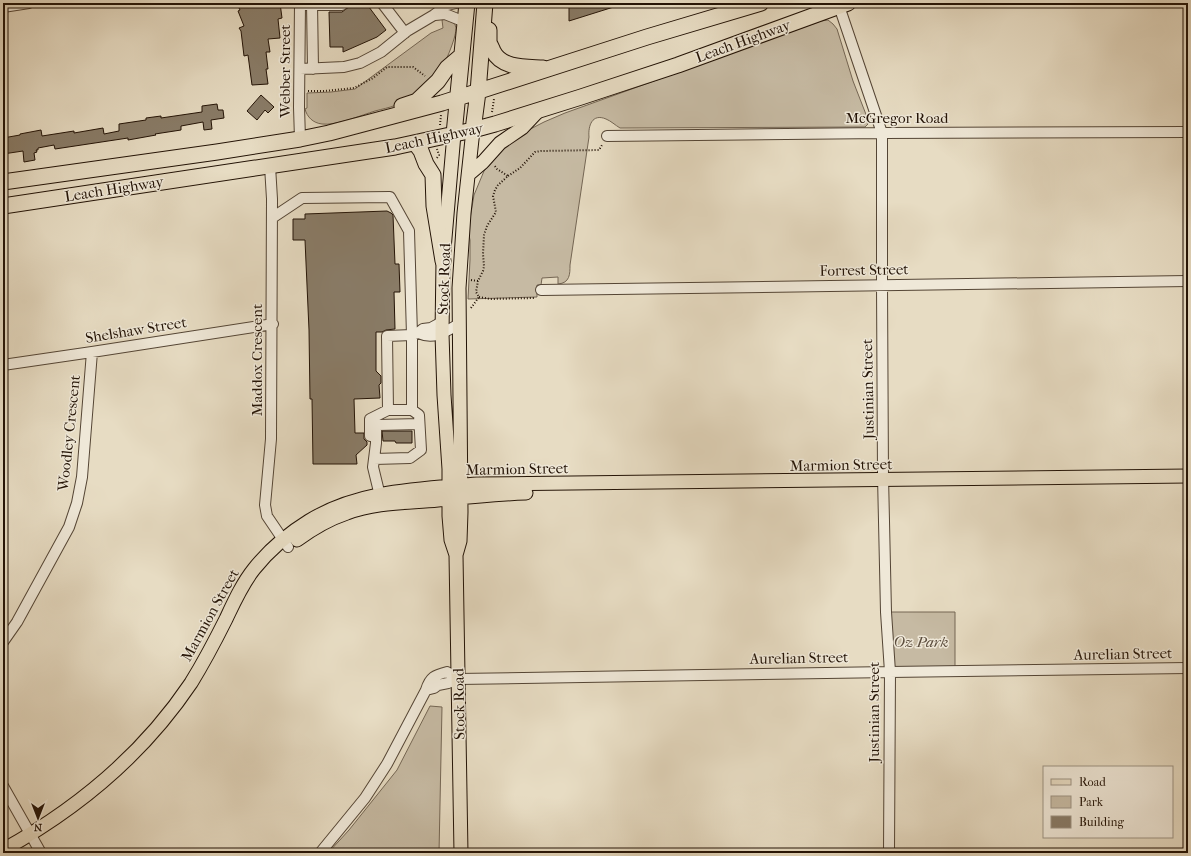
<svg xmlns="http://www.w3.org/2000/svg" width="1191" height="856" viewBox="0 0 1191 856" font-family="'IM FELL French Canon',serif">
	<rect width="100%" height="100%" fill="#e7dcc3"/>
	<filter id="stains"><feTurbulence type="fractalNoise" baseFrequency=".005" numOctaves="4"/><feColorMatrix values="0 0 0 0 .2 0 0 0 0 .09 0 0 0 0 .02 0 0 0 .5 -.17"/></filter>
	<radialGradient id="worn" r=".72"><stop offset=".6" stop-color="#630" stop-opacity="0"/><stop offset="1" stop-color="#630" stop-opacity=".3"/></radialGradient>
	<path fill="#c6baa3" stroke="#746654" d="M445,19C458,22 457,28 454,39C448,58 440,75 425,88C418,93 403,102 396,105C389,108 382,109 375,111C362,115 335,126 322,124C313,123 307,117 305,109L307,108V93L331,92L355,89L431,33L443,28L442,20Z
		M828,20L833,24L837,29L853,81L867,117L868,124L865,127L620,128C615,125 611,121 606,119C592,113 588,126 589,137L570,265C570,274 570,283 558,284V277L542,278L541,285H537V297L468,299L470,260V240L468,231L474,195L484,171L497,151L511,139L544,122L565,113L821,21Z
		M886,612H955V671L890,672Z
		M430,706L442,707L439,853H328L349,830L397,770Z"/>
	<path fill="#897c68" stroke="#231306" d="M243,3H280L282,18L278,19L280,38L268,39L270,52H266L268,69H266L268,84L252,85L248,55L244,56L241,31L239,28L244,26L238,11L240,10L238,6Z
		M354,3H366L386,30L377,37L343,52V47H330L329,12H342Z
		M569,3H620V5L569,21Z
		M261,95L274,107L268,113L265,110L257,120L247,111Z
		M217,104L218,110H223L224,118L211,120L212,129L204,130L203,122L181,126V130L155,134L156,135L128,140V138L55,149L54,145L38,148V150H36L37,152L34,153L35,160L24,162L23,151L3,154V138L20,135V134L41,130L42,136L74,131V133L103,128L104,134L119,131V124L146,120V118L161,116V118L202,112V106Z
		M387,211L391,213L393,215L395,264H399L400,292H394L395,329L386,330L382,332H376V371L381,376V383L379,385L380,398L354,399L355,433H364V439L367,442V445L356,455L357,464H313L312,399H310L309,330L305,240H293V219H305V214Z
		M382,431H412V443H396L395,441H383Z"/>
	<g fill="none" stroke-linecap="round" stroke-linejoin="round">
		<defs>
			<path id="minor" d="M300,3L299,107L300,139
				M312,3L313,69
				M382,3L405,33
				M838,3L882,133V285L883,476L886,612L890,672L889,853
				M306,5H342L344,3
				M3,7L29,3
				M435,15L445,14L465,22
				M300,69L344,67L360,63L381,52L407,31L434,15L447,5L456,3
				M607,136L882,133L1188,132
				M270,166L272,199L271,439L265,505L267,516L288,547
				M272,218L302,198L390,197L409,231L412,335V410L419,415L421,450L410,458L374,459L373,467L381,500
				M541,290L1188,281
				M418,333C434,340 445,332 459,324
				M3,365L92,352L273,324
				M412,410H388L387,336L412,335L418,333L423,329L431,328L442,322
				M370,436V419L388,410
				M374,459L376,443V426L378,425L419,424
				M3,642L17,622L69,527L77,503L82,477L92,352
				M426,690L434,688L438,685L448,683L458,679L890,672L1188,668
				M3,786L41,853
				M320,853L365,798L387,764L426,690C430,677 435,675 447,672L458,679"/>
			<path id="major" d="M454,134L443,261L442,334L444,395L449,469V516L451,540L456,555L461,853
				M469,174L483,162L500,143L522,128L539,110
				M297,540C312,529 329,519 347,513C376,502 408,503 438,500C467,497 497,494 526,493
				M456,555L460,541L461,512L459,288L464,213L473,130
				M3,850C77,809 144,753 191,683C204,662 215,641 226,619C234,602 242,584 254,569C269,550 288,534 309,521C359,490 420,489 477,484L1188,476"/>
			<path id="highway" d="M489,30C489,34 489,38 489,42C490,45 492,48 493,51C502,69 526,67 543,68
				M402,106L417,101L438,81L447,68L461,56
				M473,130L478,92L485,3
				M454,134L467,3
				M415,143L421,151L426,164L433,175L434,206L443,261
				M3,182L217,152L300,139L329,133L442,103L647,37L761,3
				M3,206L395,147L473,130L495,124L581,97L678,65L848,3"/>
		</defs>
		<use href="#minor" stroke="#544535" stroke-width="12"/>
		<use href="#major" stroke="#231306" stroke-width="15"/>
		<use href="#highway" stroke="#231306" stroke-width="17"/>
		<path stroke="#231306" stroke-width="2" stroke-dasharray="1 2" stroke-linecap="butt" d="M308,91H324L354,88L373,78L387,67H413L425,76
			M492,112L494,99
			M440,125L441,115
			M437,158L439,155L437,149
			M508,176L520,168L535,152L541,151L599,150L602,145
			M471,280L478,281L483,271L484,266L483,254L484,235L487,226L496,212L493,196L495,190L498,185L508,176L497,169L494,165
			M479,297L490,299L535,298
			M471,308L479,297L476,292L478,281"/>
		<use href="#minor" stroke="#efe8d8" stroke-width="10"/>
		<use href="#major" stroke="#e7dcc3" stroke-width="13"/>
		<use href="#highway" stroke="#e7dcc3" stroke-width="15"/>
	</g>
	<g text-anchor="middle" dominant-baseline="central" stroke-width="3" stroke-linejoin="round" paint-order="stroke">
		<g font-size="15" fill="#231306" stroke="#efe8d8">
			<text transform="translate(743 41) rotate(-20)">Leach Highway</text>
			<text transform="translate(285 71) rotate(-90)">Webber Street</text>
			<text x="897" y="118">McGregor Road</text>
			<text transform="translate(434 138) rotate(-12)">Leach Highway</text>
			<text transform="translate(114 189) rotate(-9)">Leach Highway</text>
			<text transform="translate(864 270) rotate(-1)">Forrest Street</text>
			<text transform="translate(444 279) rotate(-88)">Stock Road</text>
			<text transform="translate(136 330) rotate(-9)">Shelshaw Street</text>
			<text transform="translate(257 360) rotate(-90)">Maddox Crescent</text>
			<text transform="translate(868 389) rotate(-91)">Justinian Street</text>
			<text transform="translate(69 433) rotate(-84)">Woodley Crescent</text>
			<text transform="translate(841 465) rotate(-1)">Marmion Street</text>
			<text transform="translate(517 469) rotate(-1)">Marmion Street</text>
			<text transform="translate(210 615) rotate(-61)">Marmion Street</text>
			<text transform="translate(1123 654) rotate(-1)">Aurelian Street</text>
			<text transform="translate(799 658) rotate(-1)">Aurelian Street</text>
			<text transform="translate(459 704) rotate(-91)">Stock Road</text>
			<text transform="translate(874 712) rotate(-90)">Justinian Street</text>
		</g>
		<g font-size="15" font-style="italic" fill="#5c4d3d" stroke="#efe8d8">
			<text x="921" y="642">Oz Park</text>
		</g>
	</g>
	<rect width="1191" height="856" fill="none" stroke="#e7dcc3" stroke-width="16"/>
	<rect x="4" y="4" width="1183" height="848" fill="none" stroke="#231306" stroke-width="2"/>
	<rect x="8" y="8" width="1175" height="840" fill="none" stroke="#231306"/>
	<rect x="1043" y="766" width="130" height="72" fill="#efe8d8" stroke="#9d9384"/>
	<rect x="1051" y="779" width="20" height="6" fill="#e7dcc3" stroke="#9d9384"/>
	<text x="1079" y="786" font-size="12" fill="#231306">Road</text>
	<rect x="1051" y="796" width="20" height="12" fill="#c6baa3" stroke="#9d9384"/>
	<text x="1079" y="806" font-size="12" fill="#231306">Park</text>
	<rect x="1051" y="816" width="20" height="12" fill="#897c68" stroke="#9d9384"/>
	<text x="1079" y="826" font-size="12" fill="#231306">Building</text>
	<g transform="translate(38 818) rotate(180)" stroke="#efe8d8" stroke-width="3" paint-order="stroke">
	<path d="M0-3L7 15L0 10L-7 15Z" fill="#231306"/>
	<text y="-6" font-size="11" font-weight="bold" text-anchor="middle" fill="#231306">N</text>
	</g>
	<rect width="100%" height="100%" filter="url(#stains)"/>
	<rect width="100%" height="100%" fill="url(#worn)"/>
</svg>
